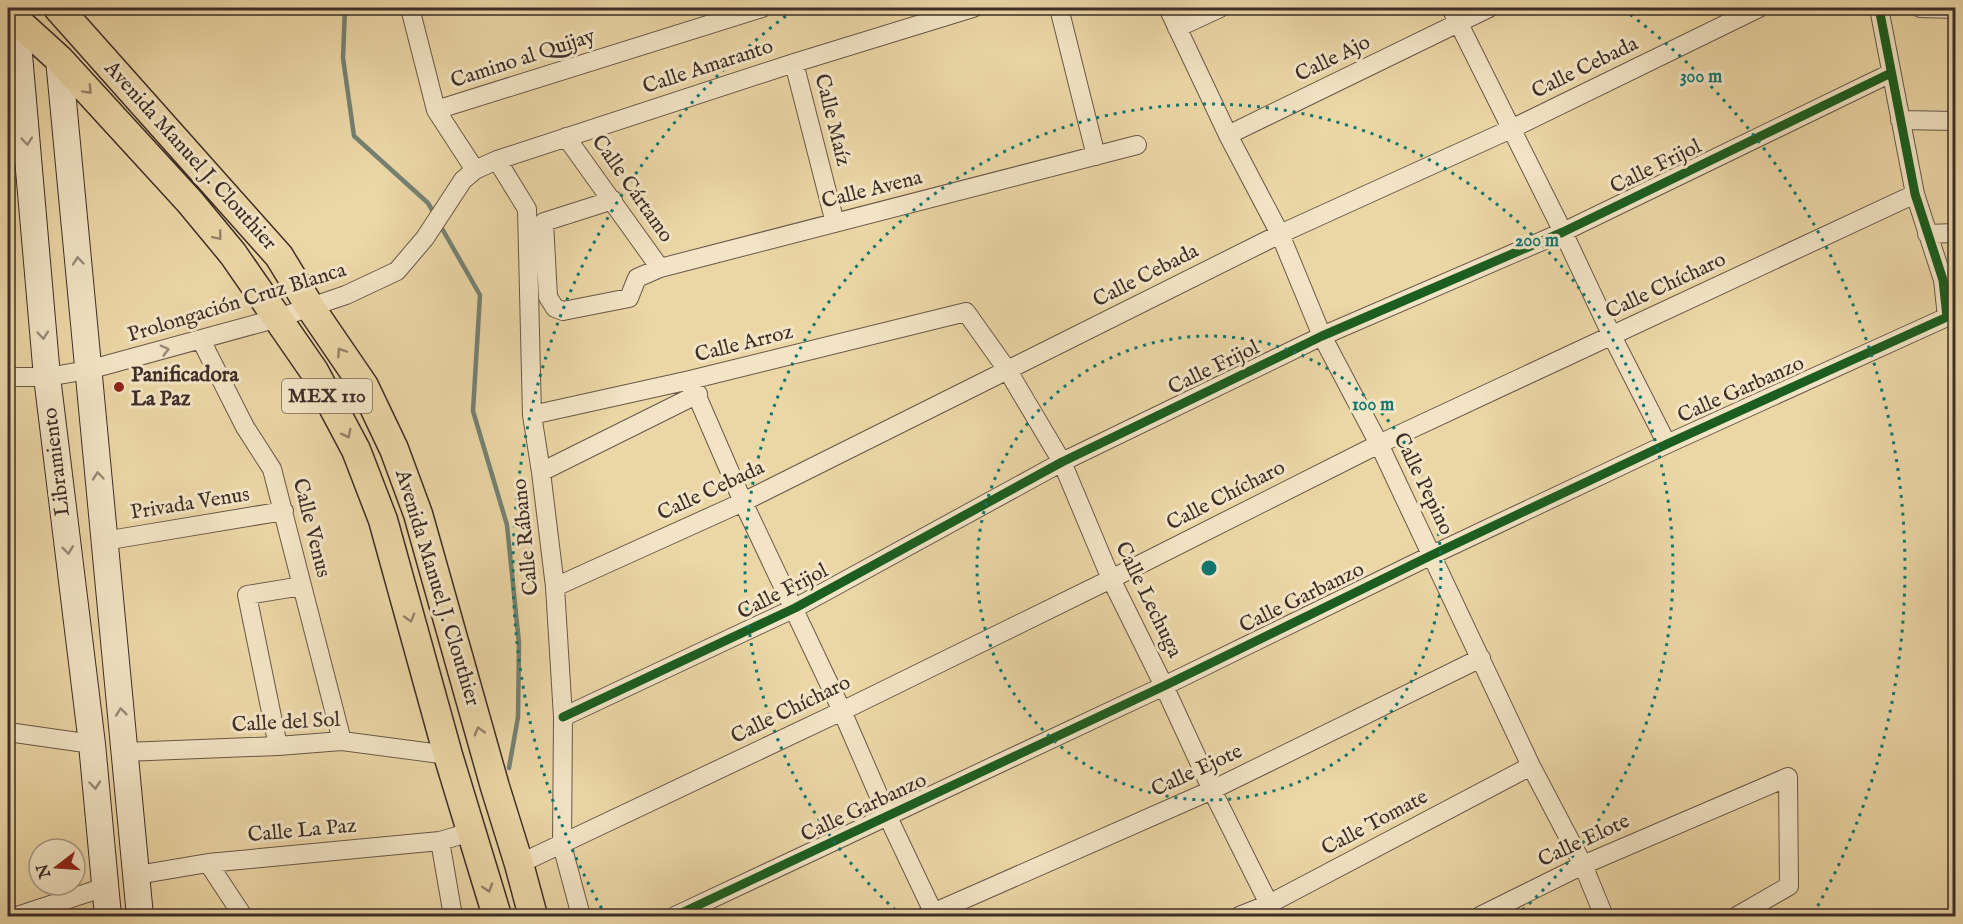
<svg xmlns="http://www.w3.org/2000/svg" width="1963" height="924" viewBox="0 0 1963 924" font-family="'IM FELL English',serif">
	<rect width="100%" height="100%" fill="#ebd6a6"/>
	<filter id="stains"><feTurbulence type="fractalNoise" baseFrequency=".00333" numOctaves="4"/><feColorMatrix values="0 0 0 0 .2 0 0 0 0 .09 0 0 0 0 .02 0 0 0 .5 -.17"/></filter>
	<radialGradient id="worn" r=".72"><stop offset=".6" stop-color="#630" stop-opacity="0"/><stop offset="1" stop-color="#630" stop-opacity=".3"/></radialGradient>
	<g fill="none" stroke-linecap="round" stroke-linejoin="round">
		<path stroke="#748172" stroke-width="4.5" d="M345,8L343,58L354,136L428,203L435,215
			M440,225L480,295L473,411L507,525L519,643L518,717L509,768"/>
		<defs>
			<path id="minor" d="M410,8L436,110L475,170
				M1059,8L1096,156
				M1168,8L1228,135L1280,234L1322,336L1379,444L1531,766L1583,865L1604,916
				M1451,8L1563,232L1612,336L1667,444
				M1920,8L1956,9
				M1177,28L1220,8
				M794,63L835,223
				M436,110L762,8
				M1900,120L1956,121
				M1228,135L1489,8
				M566,137L660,268
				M497,160L527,209L532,415L541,472L555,587L563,717L562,845L581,916
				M613,200L544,222L548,297L555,308L563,311L629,298L637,278L660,268L1137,145
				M1927,234L1956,233
				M201,340L245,427L272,469L342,741
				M8,377H47L88,370L278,318L346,295L397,271L425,238L463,180L475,170L497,160L794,63L973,8
				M690,380L743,502L842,711L888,817L935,916
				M532,415L690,380L966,312L1008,371L1062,462L1111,579L1164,686L1212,790L1269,904L1274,916
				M541,472L698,394
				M104,541L284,511
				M555,587L743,502L1280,234L1511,129L1759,8
				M563,717L795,608L1062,462L1322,336L1563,232L1891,73
				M8,732L92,744
				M278,746L247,595L302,586
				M125,752L278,746L342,741L448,755
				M440,841L453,916
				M208,863L243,916
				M519,864L842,711L1111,579L1379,444L1915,194
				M137,875L208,863L440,841L471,832
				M17,916L105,887
				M675,916L1164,686L1432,555L1667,444L1947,317L1943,280L1915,194L1879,8
				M926,916L1212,790L1481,658
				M1239,916L1269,904L1531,766
				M1480,916L1583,865L1788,777L1789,886L1737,916"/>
			<path id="secondary" d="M16,20L47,377L92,744L108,916
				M59,59L140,916"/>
			<path id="primary" d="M15,8L16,20L59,59L190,202L233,254L314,371L356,450L383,520L448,755L497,916
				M58,8L279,256L310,307L364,386L394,449L418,514L495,787L519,864L533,916"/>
		</defs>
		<use href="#minor" stroke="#685848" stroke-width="20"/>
		<use href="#secondary" stroke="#3d2e28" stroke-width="28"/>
		<use href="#primary" stroke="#3d2e28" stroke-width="31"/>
		<use href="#minor" stroke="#f2e4c5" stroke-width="18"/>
		<use href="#secondary" stroke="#f2e4c5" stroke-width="26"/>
		<use href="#primary" stroke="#ebd6a6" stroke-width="28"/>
		<defs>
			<path id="cycleway" d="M563,717L795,608L1062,462L1322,336L1563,232L1891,73
				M675,916L1164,686L1432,555L1667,444L1947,317L1943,280L1915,194L1879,8"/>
		</defs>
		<use href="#cycleway" stroke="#f2e4c5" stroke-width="13"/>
		<use href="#cycleway" stroke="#1b5e20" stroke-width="9"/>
	</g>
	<defs><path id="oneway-chevron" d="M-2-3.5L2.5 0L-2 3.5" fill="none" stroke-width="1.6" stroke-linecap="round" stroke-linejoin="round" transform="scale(1.5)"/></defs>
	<g stroke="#948267">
		<use href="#oneway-chevron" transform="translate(88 90) rotate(47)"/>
		<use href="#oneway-chevron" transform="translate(218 236) rotate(50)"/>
		<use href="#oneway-chevron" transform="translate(341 352) rotate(-124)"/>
		<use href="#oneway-chevron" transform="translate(347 434) rotate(63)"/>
		<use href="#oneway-chevron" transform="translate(410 618) rotate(74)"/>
		<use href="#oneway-chevron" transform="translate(479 731) rotate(-106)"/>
		<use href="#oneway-chevron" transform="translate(488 888) rotate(73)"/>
	</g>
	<g stroke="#988976">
		<use href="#oneway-chevron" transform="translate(27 141) rotate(85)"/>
		<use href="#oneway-chevron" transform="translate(78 261) rotate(-95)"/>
		<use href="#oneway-chevron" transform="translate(43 335) rotate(85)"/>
		<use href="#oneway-chevron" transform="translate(165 350) rotate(-15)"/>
		<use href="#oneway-chevron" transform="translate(98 476) rotate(-95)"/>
		<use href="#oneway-chevron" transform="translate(68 550) rotate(83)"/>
		<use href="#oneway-chevron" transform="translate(121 712) rotate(-96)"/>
		<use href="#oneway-chevron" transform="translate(95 785) rotate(85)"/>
	</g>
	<g fill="none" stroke="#0f766e" stroke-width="3" stroke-dasharray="3 6">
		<circle cx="1209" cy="568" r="232"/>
		<path d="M902 916A464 464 0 1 1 1516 916"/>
		<path d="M606 916A696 696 0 0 1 795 9M1623 9A696 696 0 0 1 1812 916"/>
	</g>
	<circle fill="#8f2418" stroke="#f2e4c5" stroke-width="2" cx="119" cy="387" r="6"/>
	<g text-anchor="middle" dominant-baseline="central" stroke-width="6" stroke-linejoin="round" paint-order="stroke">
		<rect fill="#f2e4c5" stroke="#736557" stroke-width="1.5" x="282" y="379" width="90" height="34" rx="4.5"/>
		<g font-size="20" font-weight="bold" fill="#3d2e28">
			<text x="327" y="396">MEX 110</text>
		</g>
		<g font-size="21" fill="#3d2e28" stroke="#f2e4c5">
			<text transform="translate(523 59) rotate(-18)">Camino al Quijay</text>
			<text transform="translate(1333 59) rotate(-26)">Calle Ajo</text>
			<text transform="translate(708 67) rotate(-18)">Calle Amaranto</text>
			<text transform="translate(1585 68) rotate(-26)">Calle Cebada</text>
			<text transform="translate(832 120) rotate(76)">Calle Maíz</text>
			<text transform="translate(190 156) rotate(48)">Avenida Manuel J. Clouthier</text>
			<text transform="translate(1656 167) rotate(-26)">Calle Frijol</text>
			<text transform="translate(632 189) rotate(55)">Calle Cártamo</text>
			<text transform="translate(872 190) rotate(-14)">Calle Avena</text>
			<text transform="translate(1146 276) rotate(-27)">Calle Cebada</text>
			<text transform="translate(1666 286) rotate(-25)">Calle Chícharo</text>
			<text transform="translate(237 303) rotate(-17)">Prolongación Cruz Blanca</text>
			<text transform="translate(744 344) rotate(-14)">Calle Arroz</text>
			<text transform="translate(1214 368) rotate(-26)">Calle Frijol</text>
			<text transform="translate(1741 390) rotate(-24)">Calle Garbanzo</text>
			<text transform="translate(57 462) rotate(-97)">Libramiento</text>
			<text transform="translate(1423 484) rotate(64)">Calle Pepino</text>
			<text transform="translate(711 491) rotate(-25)">Calle Cebada</text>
			<text transform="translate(1226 496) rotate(-27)">Calle Chícharo</text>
			<text transform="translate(190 504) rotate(-9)">Privada Venus</text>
			<text transform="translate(311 528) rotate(76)">Calle Venus</text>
			<text transform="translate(526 537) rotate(-96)">Calle Rábano</text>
			<text transform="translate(437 588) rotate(73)">Avenida Manuel J. Clouthier</text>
			<text transform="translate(783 592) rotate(-27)">Calle Frijol</text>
			<text transform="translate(1302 598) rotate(-26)">Calle Garbanzo</text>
			<text transform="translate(1148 600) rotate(64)">Calle Lechuga</text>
			<text transform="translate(791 710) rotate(-26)">Calle Chícharo</text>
			<text transform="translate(286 723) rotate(-3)">Calle del Sol</text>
			<text transform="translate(1197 771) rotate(-25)">Calle Ejote</text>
			<text transform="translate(864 808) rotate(-25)">Calle Garbanzo</text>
			<text transform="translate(1375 823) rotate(-28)">Calle Tomate</text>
			<text transform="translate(302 831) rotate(-5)">Calle La Paz</text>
			<text transform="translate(1584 841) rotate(-25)">Calle Elote</text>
		</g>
		<g font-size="21" font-weight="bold" fill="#3d2e28" stroke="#f2e4c5" text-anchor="start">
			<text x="131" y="375">Panificadora<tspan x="131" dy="24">La Paz</tspan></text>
		</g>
	</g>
	<circle cx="1209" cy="568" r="9" fill="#0f766e" stroke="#f2e4c5" stroke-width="3"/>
	<g font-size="18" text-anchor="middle" font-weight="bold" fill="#0f766e" stroke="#f2e4c5" stroke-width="6" stroke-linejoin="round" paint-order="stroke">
		<text x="1701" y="82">300 m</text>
		<text x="1537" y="246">200 m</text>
		<text x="1373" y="410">100 m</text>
	</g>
	<rect width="1963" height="924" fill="none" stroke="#ebd6a6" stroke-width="30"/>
	<rect x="9" y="9" width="1945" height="906" fill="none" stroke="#3d2e28" stroke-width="3"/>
	<rect x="15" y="15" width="1933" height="894" fill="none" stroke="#3d2e28" stroke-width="1.5"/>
	<g transform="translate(57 867) rotate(253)"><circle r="28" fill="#f2e4c5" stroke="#aa9b86" stroke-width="1.5"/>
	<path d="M0-4.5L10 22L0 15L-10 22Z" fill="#8f2418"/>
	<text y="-9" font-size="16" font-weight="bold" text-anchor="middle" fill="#3d2e28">N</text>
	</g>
	<rect width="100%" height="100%" filter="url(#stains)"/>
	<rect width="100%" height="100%" fill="url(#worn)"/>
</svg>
